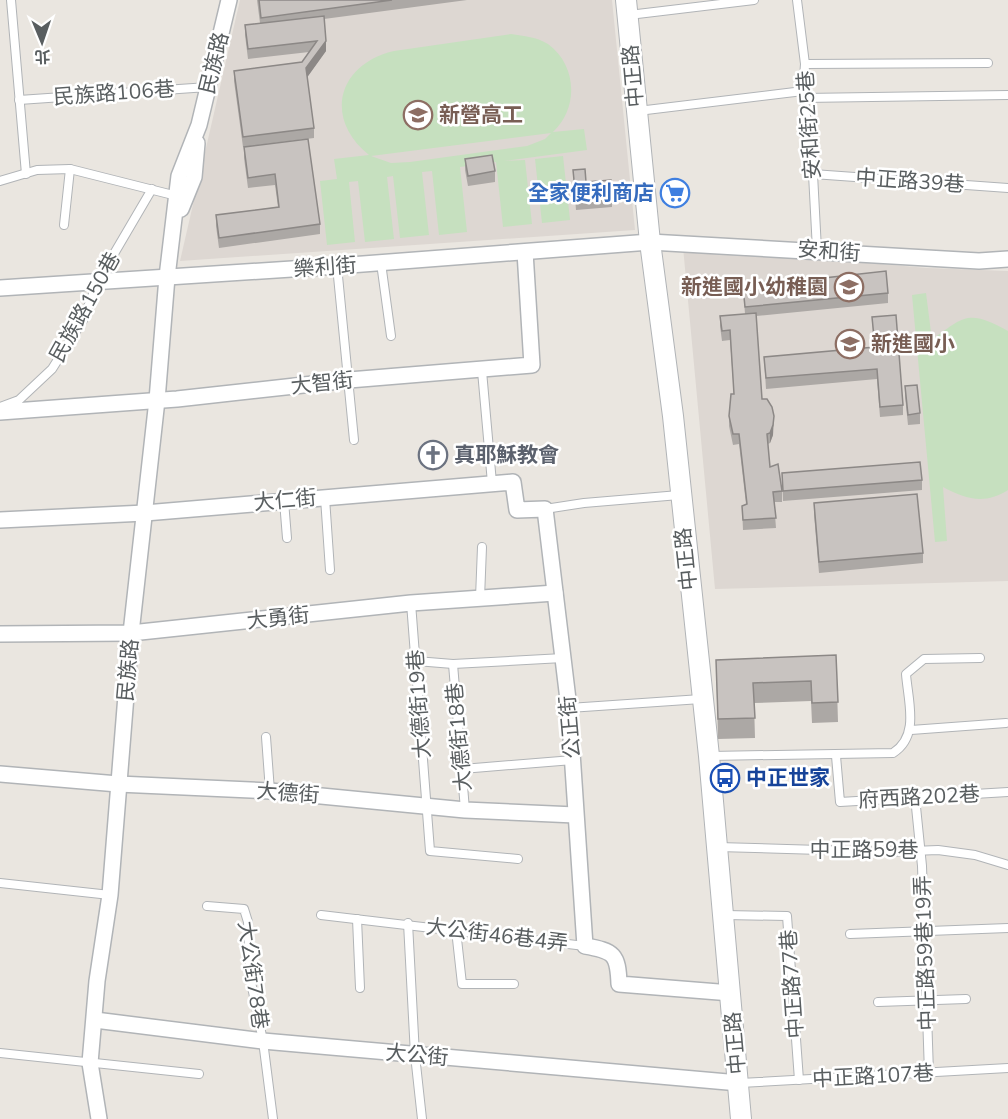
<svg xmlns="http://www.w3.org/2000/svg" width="1008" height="1119" font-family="'Nunito Sans','Noto Sans TC',sans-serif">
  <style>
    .education { fill: #ddd7d2 }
    .green { fill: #c6e0bf; fill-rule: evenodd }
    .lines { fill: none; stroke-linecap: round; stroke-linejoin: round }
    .service-casing { stroke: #b1b4b7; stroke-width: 10 }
    .minor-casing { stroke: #b1b4b7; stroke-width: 18 }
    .tertiary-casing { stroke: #b1b4b7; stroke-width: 22 }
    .service { stroke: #fff; stroke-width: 8 }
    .minor { stroke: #fff; stroke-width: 15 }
    .tertiary { stroke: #fff; stroke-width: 20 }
    .wall { fill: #aca8a5 }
    .shaded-wall { fill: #8c8886 }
    .building { fill: #c8c3c0; stroke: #8c8886; stroke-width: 1.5 }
    .labels { text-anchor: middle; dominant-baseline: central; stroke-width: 5; stroke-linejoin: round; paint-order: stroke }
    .street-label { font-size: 21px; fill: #595e60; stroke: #fff }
    .education-label { font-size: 21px; font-weight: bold; fill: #785e54; stroke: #fff; text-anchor: start }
    .shop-label { font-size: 21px; font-weight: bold; fill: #366cbe; stroke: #fff; text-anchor: end }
    .worship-label { font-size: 21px; font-weight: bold; fill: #5b616d; stroke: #fff; text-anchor: start }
    .transit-label { font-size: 21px; font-weight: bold; fill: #164399; stroke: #fff; text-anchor: start }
  </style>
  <rect width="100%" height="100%" fill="#eae6e0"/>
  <g class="education">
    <polygon points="240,0 612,0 635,230 180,261"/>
    <polygon points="683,247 927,268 1008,271 1008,581 715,589"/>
  </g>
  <g class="green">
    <path d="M511,34C524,36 537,37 548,44C577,65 579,108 553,132L584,129L587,150L504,161L525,160L532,224L503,227L496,162L460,167L467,232L439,235L432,171L422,172L429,235L400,238L393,176L387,177L394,239L365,242L358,181L349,182L355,242L327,245L320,181L337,179L334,159L369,155C323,118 338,64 394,51ZM551,133L545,139L527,146L410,162L391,163L371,156Z"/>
    <polygon points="563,156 570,220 542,223 535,159"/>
    <path d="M926,293L932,340C965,315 969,310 1008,331V490C985,505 965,499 943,487L947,541L935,542L912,295Z"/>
  </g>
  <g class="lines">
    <g class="service-casing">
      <g id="service">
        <polyline points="11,0 26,174"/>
        <polyline points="797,0 805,64 803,91 813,174 817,250"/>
        <polyline points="629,15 754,0"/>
        <polyline points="805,64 988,63"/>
        <polyline points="804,98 1008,95"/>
        <polyline points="19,100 208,87"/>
        <polyline points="638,111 803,91"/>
        <polyline points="813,174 1008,188"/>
        <polyline points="0,181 37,170 70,169 177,196"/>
        <polyline points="64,225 70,169"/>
        <polyline points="381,263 391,336"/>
        <polyline points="337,266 354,440"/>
        <polyline points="482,371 492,483"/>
        <polyline points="0,407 19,400 52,369 83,320 98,281 152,189"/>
        <polyline points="325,498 330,570"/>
        <polyline points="284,501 287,538"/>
        <polyline points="545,509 584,503 679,495"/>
        <polyline points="480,598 482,547"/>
        <polyline points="411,603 430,851 518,859"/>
        <polyline points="416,661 453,664 563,658"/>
        <polyline points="453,664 465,810"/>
        <polyline points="569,708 701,699"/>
        <polyline points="911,730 1006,723"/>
        <polyline points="266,737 270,791"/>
        <path d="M710,756L893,753C920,736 908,701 906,674L924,659L980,658"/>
        <polyline points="836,756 840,802 1008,792"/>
        <polyline points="462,769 573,760"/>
        <polyline points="915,797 922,866 929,1073"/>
        <polyline points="718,847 887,852 938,850 975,855 1008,865"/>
        <polyline points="0,883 110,895"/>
        <polyline points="207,906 244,909 248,922 250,977 263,1041 273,1119"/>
        <polyline points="321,915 585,946"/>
        <polyline points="725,915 787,916 799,1080"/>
        <polyline points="357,919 360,988"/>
        <polyline points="408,923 415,1055 422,1119"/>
        <polyline points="456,930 462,984 514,984"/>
        <polyline points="850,934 1008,928"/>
        <polyline points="878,1002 966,999"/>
        <polyline points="0,1053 199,1074"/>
        <polyline points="740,1083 1008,1068"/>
      </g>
    </g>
    <g class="minor-casing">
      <g id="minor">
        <polyline points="181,209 194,177 197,143"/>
        <polyline points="0,288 337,266 650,242 979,261 1008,259"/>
        <polyline points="0,412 177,399 349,380 532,365 525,252"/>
        <path d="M0,520L145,513L513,482L517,510L545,509L569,708L585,946C614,951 618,954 619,984L731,993"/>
        <polyline points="0,634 131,633 411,603 555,593"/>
        <polyline points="0,774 118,784 270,791 465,810 575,815"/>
        <polyline points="95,1020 263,1041 739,1083"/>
        <polyline points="99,1119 90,1063 97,981 110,895 131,633 157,400 167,277 179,176 199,125 229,0"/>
      </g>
    </g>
    <g class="tertiary-casing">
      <polyline id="tertiary" points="626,0 650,242 673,416 709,756 741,1119"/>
    </g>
    <use href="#service" class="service"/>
    <use href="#minor" class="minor"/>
    <use href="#tertiary" class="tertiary"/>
  </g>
  <g class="wall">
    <polygon points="257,0 467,0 324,19 326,51 307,77 314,128 314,138 243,147 234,81 234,71 302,62 309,52 248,59 245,35 245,25 260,23"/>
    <polygon points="308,139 320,224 320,234 219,248 216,226 216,215 278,207 275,185 248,188 244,158 244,147"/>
    <polygon points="465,159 495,171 495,182 468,186 465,170"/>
    <polygon points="573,170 586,182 612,196 612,207 576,210"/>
    <polygon points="743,287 888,293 888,303 756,316 762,399 773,435 770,443 768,444 770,467 782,491 782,502 774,502 776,528 743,530 742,506 746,504 739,444 733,445 729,426 729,416 734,394 730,340 722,341 720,326 720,316 745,314"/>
    <polygon points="872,317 903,405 903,415 880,417 877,379 766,389 764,357 874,348"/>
    <polygon points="905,386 920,413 920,424 908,425 905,396"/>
    <polygon points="782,473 922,480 922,490 783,501"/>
    <polygon points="814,503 923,553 923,563 819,573 814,514"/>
    <polygon points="836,655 838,722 812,723 811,701 754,703 755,738 718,739 716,660"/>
  </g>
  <g class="shaded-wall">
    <polygon points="326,41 326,51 306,79 306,68"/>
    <polygon points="774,416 773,435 770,443 770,433"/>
  </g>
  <g class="building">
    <polygon points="259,0 392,0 261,18"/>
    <polygon points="324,16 326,41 306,68 314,128 243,137 234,71 302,62 317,41 248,49 245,25"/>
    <polygon points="308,139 320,224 219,238 216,215 279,207 275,174 248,178 244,147"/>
    <polygon points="492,155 495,171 468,176 465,159"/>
    <polygon points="585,169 586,182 611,180 612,196 576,200 573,170"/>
    <polygon points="886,271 888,293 745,307 743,287"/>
    <polygon points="756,313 762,399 767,399 772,407 774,416 773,425 770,433 767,434 770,467 778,464 782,491 773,492 776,518 743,520 742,506 747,504 739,434 733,434 729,416 731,394 734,394 730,330 722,331 720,316"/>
    <polygon points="896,315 903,405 880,407 877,369 766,378 764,357 875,347 872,317"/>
    <polygon points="917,385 920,413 908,415 905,386"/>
    <polygon points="920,462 922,480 783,491 782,473"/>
    <polygon points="917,494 923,553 819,562 814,503"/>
    <polygon points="836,655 838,702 812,703 811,681 753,683 755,718 718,719 716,660"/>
  </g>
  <defs>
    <g id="school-ring" transform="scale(1.5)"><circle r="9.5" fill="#fff" stroke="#8d6e63" stroke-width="1.5"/><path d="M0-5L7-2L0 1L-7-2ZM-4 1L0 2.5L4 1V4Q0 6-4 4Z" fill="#8d6e63"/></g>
    <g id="supermarket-ring" transform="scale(1.5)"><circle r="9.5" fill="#fff" stroke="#3f7fe0" stroke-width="1.5"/><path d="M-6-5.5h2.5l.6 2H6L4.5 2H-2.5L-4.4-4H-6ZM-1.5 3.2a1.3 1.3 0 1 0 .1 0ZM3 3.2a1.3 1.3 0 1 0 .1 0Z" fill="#3f7fe0"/></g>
    <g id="church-ring" transform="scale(1.5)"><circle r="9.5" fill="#fff" stroke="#6b7280" stroke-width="1.5"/><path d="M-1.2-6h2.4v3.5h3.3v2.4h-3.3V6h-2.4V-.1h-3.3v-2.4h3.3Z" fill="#6b7280"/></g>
    <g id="bus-ring" transform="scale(1.5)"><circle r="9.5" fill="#fff" stroke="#1a4fb4" stroke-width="1.5"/><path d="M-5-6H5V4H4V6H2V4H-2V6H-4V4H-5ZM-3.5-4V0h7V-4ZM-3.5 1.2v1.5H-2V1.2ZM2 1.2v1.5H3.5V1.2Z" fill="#1a4fb4"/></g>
  </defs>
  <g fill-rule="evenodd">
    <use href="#school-ring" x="418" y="115"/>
    <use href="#supermarket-ring" x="675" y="193"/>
    <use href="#school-ring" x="849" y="287"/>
    <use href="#school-ring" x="850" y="344"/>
    <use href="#church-ring" x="433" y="455"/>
    <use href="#bus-ring" x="725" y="778"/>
  </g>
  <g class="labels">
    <g class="street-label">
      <text transform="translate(214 63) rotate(-76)">民族路</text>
      <text transform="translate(633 76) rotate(-95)">中正路</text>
      <text transform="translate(114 93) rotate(-4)">民族路106巷</text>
      <text transform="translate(809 125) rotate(-94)">安和街25巷</text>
      <text transform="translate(910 181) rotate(4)">中正路39巷</text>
      <text transform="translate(829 251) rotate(4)">安和街</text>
      <text transform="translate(325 267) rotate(-4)">樂利街</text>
      <text transform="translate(85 307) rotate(-61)">民族路150巷</text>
      <text transform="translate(322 383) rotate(-6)">大智街</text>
      <text transform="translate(285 500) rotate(-5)">大仁街</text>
      <text transform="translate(686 559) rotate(-96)">中正路</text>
      <text transform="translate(278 618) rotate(-6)">大勇街</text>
      <text transform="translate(128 670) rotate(-85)">民族路</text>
      <text transform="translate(419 704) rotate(-94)">大德街19巷</text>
      <text transform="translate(570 727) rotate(-95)">公正街</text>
      <text transform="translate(459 737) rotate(-95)">大德街18巷</text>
      <text transform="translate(288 793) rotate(4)">大德街</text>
      <text transform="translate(919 797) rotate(-3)">府西路202巷</text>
      <text x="864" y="850">中正路59巷</text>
      <text transform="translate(497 935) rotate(7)">大公街46巷4弄</text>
      <text transform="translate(925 953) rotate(-92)">中正路59巷19弄</text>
      <text transform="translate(253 975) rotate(82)">大公街78巷</text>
      <text transform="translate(792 984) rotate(-94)">中正路77巷</text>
      <text transform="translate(735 1043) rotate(-95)">中正路</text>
      <text transform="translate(417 1055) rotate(5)">大公街</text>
      <text transform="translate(873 1076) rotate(-3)">中正路107巷</text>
    </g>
    <g class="education-label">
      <text x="439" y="115">新營高工</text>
      <text x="828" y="287" text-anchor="end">新進國小幼稚園</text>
      <text x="871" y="344">新進國小</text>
    </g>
    <g class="shop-label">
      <text x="654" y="193">全家便利商店</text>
    </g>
    <g class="worship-label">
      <text x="454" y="455">真耶穌教會</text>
    </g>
    <g class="transit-label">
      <text x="746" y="778">中正世家</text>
    </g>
  </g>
  <g transform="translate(42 42) rotate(178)" stroke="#ffffff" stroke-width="4.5" paint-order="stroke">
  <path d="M0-4.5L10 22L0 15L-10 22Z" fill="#595e60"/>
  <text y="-9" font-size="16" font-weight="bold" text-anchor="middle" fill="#595e60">北</text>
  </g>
</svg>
